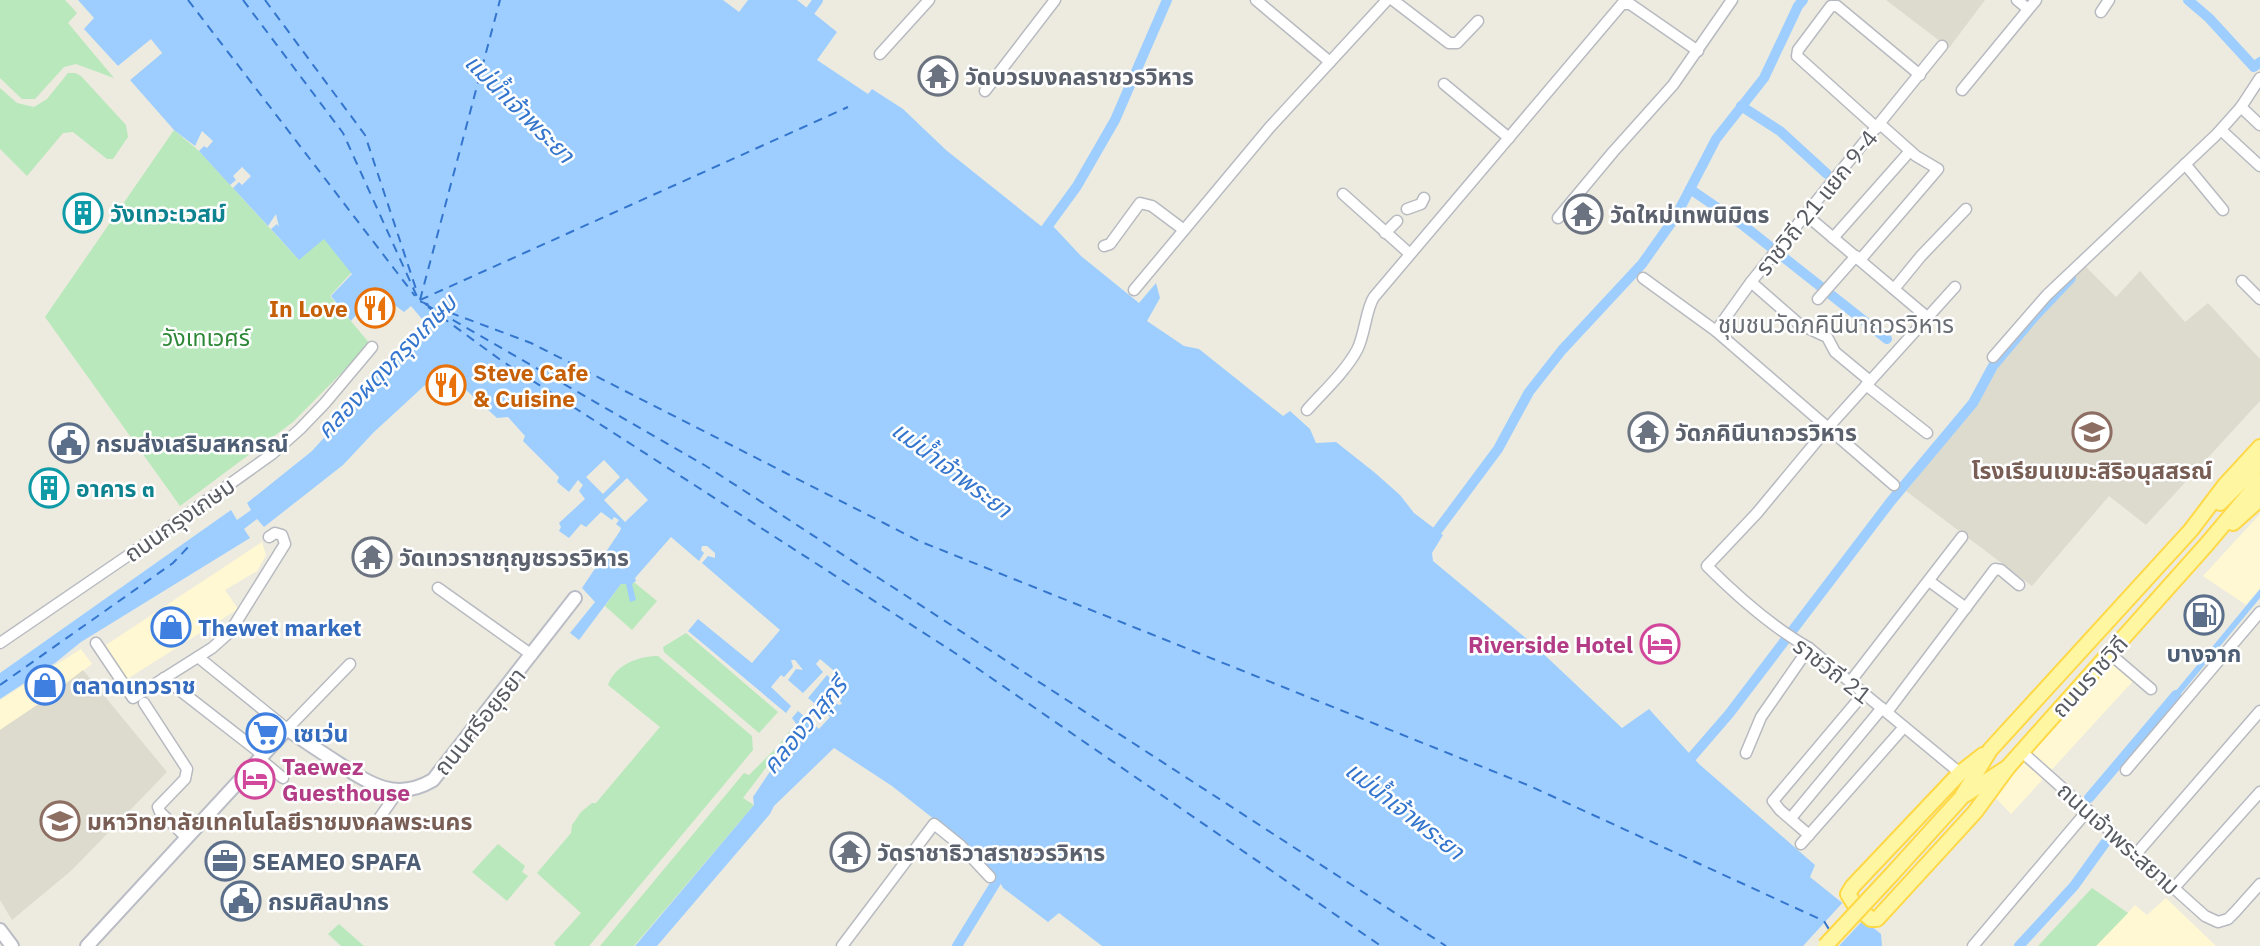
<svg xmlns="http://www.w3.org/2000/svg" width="2260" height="946" font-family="'IBM Plex Sans','Noto Sans Thai',sans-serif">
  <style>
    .commercial { fill: #fff8d2 }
    .education { fill: #dddace }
    .green { fill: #b8e8bb }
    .water { fill: #9dceff; fill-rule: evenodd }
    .pier { fill: #edebdf }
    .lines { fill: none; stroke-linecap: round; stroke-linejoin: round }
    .canal { stroke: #9dceff; stroke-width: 10 }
    .ferry { stroke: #3475ce; stroke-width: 2; stroke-dasharray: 9 7; stroke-linecap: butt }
    .street-casing { stroke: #b7bac0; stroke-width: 13 }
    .secondary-casing { stroke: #babdc5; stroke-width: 16 }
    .primary-casing { stroke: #ffd846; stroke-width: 18 }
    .street { stroke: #fff; stroke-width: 10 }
    .secondary { stroke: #fff; stroke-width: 12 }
    .primary { stroke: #fff6a2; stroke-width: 14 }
    .primary-bridge-casing { stroke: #ffd846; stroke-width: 18; stroke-linecap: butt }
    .primary-bridge { stroke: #fff6a2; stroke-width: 14 }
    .labels { text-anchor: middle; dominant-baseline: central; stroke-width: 5; stroke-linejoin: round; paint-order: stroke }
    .worship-label { font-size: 23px; font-weight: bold; fill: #5b616d; stroke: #fff; text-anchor: start }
    .street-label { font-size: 23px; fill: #585c62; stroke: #fff }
    .culture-label { font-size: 23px; font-weight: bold; fill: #0d838f; stroke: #fff; text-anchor: start }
    .food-label { font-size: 23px; font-weight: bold; fill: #c56008; stroke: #fff; text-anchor: end }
    .park-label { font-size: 23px; fill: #2c8736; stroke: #fff }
    .service-label { font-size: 23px; font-weight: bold; fill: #4e5e75; stroke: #fff; text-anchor: start }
    .education-label { font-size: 23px; font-weight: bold; fill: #785e54; stroke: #fff }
    .shop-label { font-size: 23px; font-weight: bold; fill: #366cbe; stroke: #fff; text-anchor: start }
    .hotel-label { font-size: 23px; font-weight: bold; fill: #b23c85; stroke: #fff; text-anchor: end }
    .water-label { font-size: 24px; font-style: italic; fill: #3475ce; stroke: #fff }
    .neighbourhood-label { font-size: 24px; fill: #696e74; stroke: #fff }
  </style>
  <rect width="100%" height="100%" fill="#edebdf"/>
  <g class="commercial">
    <polygon points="2260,514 2260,589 2246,605 2203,576"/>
    <polygon points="262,542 266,555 257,571 225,590 238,609 127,679 106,645"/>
    <polygon points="81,649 92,664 46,699 0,730 0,700"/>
    <polygon points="2113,664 2133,681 2011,814 1992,794"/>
    <polygon points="2166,898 2216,946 2096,946 2135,905 2147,915"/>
  </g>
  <g class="education">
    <polygon points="1886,0 1985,0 1949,48"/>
    <polygon points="2085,266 2116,297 2140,271 2185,322 2208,303 2260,359 2260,401 2146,525 2109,496 2032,586 1906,491 1974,406 1994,368 2009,348"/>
    <polygon points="83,670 167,772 72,870 12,920 0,900 0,730 46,699"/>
  </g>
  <g class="green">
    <polygon points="0,0 65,0 77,13 68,23 114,78 76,64 64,67 35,99 22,99 0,78"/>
    <polygon points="68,73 75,73 81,76 126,125 128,137 113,159 107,159 73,132 63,133 27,176 0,149 0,88 17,103 34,107 47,99"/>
    <polygon points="174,130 199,151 299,260 324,238 352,272 330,296 370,344 293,422 180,506 45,317"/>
    <polygon points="635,583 657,601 632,630 605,606 621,584"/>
    <polygon points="686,633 778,712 759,733 664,652 663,647"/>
    <path d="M658,656L752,736L753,750L589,946H556L554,943L581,913L537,873L571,833L572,825L581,812L592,803H596L660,727L608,685C615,665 638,656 658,656Z"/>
    <polygon points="794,726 795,729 743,798 754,805 634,946 600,946 744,773 749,775 777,747"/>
    <polygon points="498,844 525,866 522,872 528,876 507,901 472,872"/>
    <polygon points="2092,888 2128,913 2096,946 2038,946"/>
    <polygon points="339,924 364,946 341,946 328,934"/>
  </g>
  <g class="water">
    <path d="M78,0H723L739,12L748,0H797L837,32L817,60L868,94L872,89L903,109L946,150L1041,226L1052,225L1081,256L1139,303L1156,283L1160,298L1147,321L1184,346L1199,349L1283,416L1290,411L1310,429L1316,443L1336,442L1374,472L1400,495L1414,513L1443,535L1432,553L1433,561L1534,645L1622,728L1649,709L1699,764L1815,865L1810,877L1881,934L1882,946H1102L1059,913L1048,922L1003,888L997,876L958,838L892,786L834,748L774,806L770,814L657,946H635L754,805L753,797L799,728L792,718L798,711L819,729L830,717L827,714L836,703L839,705L842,704L836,694L832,695L833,701L824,711L808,698L827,675L833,681L839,675L820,659L816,664L823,672L803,693L788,680L796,669L803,670L795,660H791L793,667L784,677L781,675L771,687L791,706L786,713L688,631L698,619L752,663L780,630L702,563L708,556L715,558V553L707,546H702L701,550L704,553L699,561L671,537L635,578L636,581L632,584L636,600L630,602L626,584H621L579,640L570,633L595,602L582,588L620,531L621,528L616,524L619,520L614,517L612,520L601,512L586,527L581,524L569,538L559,531L561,527L559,523L585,499L579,491L583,485L578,480L569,492L557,482L559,477L523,441L525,436L508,417L497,418L456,381L437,374L374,432L343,465L264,527L257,519L244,529L250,538L81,642L55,663L0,699V673L231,510L237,520L251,510L247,503L312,451L348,411L388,359L395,355L398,359H403V349H399L412,333L419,342L426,336L423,330L427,325L411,306L404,312L376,291L351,321L331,296L352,274L324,239L299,260L271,229L277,224L279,227L276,214L268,226L233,188L239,182L242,185L251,176L242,167L233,176L236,180L230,185L199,151L204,146L207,148L213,141L202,131L195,146L174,130L130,80L162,53L151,40L118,66L84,29L94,18ZM604,460L620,477L603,494L586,477ZM627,478L648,500L625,522L604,500Z"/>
    <polygon points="2260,589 2260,598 2170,707 2165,704"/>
  </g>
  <g class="pier">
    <polygon points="151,39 162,53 130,80 128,77 157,53 151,44 120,69 118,66"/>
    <polygon points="1845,900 1866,917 1839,946 1803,946"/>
  </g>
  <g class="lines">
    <g class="canal">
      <polyline points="2188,0 2209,18 2254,67 2260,62"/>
      <polyline points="803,21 818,0"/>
      <polyline points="1741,106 1780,131 1827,174"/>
      <polyline points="1690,189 1744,226 1887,339"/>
      <polyline points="1042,234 1077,186 1115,120 1167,0"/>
      <polyline points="1431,539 1498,449 1529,392 1562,350 1642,264 1676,216 1716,139 1764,78 1798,6 1803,0"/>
      <polyline points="1684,766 1729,714 1891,501 1973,403 1993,366 2035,316 2071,278"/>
      <polyline points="2089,798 2176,695"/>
      <polyline points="957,946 1006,866"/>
      <polyline points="2019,946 2074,886 2105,843"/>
    </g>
    <g class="ferry">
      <polyline points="188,0 415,296"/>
      <polyline points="243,0 343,133 419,301 531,343 919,541 1530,786 1824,921 1830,931"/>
      <polyline points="265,0 365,135 416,289"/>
      <polyline points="420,300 848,107"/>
      <polyline points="420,300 500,0"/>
      <polyline points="425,304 706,466 1446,946"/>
      <polyline points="428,307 502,361 955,653 1381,946"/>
      <polyline points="0,685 173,563 192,543"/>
    </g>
    <g class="street-casing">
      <g id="street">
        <polyline points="1256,0 1330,62"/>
        <polyline points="1393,0 1449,43 1457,43 1478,21"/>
        <polyline points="2017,0 2028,9"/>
        <polyline points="2101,12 2109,0"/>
        <polyline points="880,54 929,0"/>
        <polyline points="1444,84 1509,138"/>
        <polyline points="1962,90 2036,0"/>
        <polyline points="985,91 1055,0"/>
        <polyline points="2241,107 2260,125"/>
        <polyline points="1877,128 1797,56 1798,50 1831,6 1837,6 1920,75"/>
        <polyline points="2221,130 2260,166"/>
        <polyline points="2185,164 2223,210"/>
        <polyline points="1343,194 1410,254"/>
        <polyline points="1407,209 1421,204 1424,198"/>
        <polyline points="1805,214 1927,317"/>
        <polyline points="1558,218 1613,152 1673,85 1732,0"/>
        <polyline points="1385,233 1397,221"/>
        <polyline points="1833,238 1910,151"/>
        <polyline points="1104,246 1110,244 1140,203 1152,206 1184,230"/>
        <polyline points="1860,260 1938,169 1916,156 1880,124"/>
        <polyline points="1643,278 1716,331 1894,485"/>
        <polyline points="2242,281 2260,299"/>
        <polyline points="1751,282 1799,324 1827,337 1835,352 1870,381"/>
        <path d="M1955,287L1825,431L1757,513L1707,566C1737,596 1772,627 1809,648L1960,773"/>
        <polyline points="1894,289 1921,256 1966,209"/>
        <polyline points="1134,290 1270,127 1387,0"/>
        <polyline points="1818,299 1856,256"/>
        <polyline points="1716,331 1751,282 1942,46"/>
        <polyline points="1993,357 2047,295 2216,135 2241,107 2260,78"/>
        <polyline points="1866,385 1927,433"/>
        <path d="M1307,410C1324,391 1345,372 1357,350C1365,335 1366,308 1374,297L1622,4H1630L1698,51"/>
        <polyline points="1929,581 1966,608"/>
        <polyline points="438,588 532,655"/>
        <polyline points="0,643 164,531 272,454 300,429 325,403 372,347"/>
        <polyline points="96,643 133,698 212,648 230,632 285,544 282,535 275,533 269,537"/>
        <polyline points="2109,653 2151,689"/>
        <polyline points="198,657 287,729 350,664"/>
        <polyline points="164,678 263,755"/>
        <polyline points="1850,682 1962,537"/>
        <polyline points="144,703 187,769 185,779 158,807 160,812 187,838"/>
        <polyline points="1887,712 1995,569 2001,570 2019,585"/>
        <polyline points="2021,751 2205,916 2218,922 2228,919 2235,912 2260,884"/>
        <polyline points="1746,753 1761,717 1809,648"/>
        <polyline points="260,759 283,778"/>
        <polyline points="2126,770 2260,612"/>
        <polyline points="1791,818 1882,708"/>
        <polyline points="378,820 399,790"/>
        <polyline points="1809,835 1780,810 1773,801 1864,693"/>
        <polyline points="1801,844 1904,727"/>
        <polyline points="2136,854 2260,711"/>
        <polyline points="2174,888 2260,792"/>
        <polyline points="842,946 934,824 960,845 990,877"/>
        <polyline points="1973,946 2088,810"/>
      </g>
    </g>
    <g class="secondary-casing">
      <g id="secondary">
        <polyline points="0,930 12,946"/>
        <path d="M87,946L287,729C304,741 321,752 338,763C370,784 396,802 433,780L575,598"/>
      </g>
    </g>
    <g class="primary-casing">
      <g id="primary">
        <polyline points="2220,503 2260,463"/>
        <polyline points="2233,523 2260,499"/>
        <polyline points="1983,755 1960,773 1853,886 1848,894 1856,907 1871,919 1877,919 1975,812 2008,767"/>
        <polyline points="1965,795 2008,767 2207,544 2260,481"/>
        <polyline points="1893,873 1961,798 1990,750 2191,530 2225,485 2260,447"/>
      </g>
    </g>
    <use href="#street" class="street"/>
    <use href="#secondary" class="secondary"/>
    <use href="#primary" class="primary"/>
    <g class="primary-bridge-casing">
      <polyline id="primary-bridge" points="1825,946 1893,873"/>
    </g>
    <use href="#primary-bridge" class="primary-bridge"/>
  </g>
  <defs>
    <g id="temple-ring" transform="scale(2.0125)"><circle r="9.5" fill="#fff" stroke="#6b7280" stroke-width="1.5"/><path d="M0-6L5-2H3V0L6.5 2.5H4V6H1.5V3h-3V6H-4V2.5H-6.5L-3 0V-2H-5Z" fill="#6b7280"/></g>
    <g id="building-ring" transform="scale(2.0125)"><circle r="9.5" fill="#fff" stroke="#0f9aa8" stroke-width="1.5"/><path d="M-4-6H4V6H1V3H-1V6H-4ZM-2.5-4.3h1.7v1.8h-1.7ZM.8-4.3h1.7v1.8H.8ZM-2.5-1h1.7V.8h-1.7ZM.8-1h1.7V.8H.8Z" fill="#0f9aa8"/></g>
    <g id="restaurant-ring" transform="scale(2.0125)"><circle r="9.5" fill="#fff" stroke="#e8710a" stroke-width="1.5"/><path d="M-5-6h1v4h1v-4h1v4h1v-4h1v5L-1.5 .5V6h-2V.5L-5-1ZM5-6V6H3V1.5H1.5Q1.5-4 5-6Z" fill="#e8710a"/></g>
    <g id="school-ring" transform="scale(2.0125)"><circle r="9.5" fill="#fff" stroke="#8d6e63" stroke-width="1.5"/><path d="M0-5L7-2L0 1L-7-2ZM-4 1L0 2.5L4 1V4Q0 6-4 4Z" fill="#8d6e63"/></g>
    <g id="civic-ring" transform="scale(2.0125)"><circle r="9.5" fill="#fff" stroke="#5c6f8a" stroke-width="1.5"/><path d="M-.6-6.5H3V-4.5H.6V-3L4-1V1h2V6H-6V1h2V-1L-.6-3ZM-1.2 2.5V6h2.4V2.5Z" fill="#5c6f8a"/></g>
    <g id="fuel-ring" transform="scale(2.0125)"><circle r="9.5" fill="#fff" stroke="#5c6f8a" stroke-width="1.5"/><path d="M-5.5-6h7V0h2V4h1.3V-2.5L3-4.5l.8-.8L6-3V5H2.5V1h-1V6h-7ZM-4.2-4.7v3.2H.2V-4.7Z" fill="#5c6f8a"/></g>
    <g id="shop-ring" transform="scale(2.0125)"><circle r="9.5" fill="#fff" stroke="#3f7fe0" stroke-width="1.5"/><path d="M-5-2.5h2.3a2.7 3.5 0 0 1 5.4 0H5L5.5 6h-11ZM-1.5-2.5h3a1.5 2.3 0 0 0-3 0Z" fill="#3f7fe0"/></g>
    <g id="hotel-ring" transform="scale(2.0125)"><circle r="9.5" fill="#fff" stroke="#d1479c" stroke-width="1.5"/><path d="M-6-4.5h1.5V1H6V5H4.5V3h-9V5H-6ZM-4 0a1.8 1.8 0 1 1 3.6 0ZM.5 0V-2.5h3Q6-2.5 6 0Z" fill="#d1479c"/></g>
    <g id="supermarket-ring" transform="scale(2.0125)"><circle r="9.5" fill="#fff" stroke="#3f7fe0" stroke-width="1.5"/><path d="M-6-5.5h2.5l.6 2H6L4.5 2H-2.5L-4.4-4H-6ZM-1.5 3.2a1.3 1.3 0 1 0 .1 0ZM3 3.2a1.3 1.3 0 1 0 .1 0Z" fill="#3f7fe0"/></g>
    <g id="university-ring" transform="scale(2.0125)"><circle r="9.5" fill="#fff" stroke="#8d6e63" stroke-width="1.5"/><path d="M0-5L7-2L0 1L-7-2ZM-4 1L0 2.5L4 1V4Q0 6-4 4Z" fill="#8d6e63"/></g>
    <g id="office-ring" transform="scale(2.0125)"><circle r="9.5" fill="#fff" stroke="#5c6f8a" stroke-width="1.5"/><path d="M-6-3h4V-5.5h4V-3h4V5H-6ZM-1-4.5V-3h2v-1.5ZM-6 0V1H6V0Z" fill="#5c6f8a"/></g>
  </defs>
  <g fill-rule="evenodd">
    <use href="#temple-ring" x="938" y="76"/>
    <use href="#building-ring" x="83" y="213"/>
    <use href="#temple-ring" x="1583" y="214"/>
    <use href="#restaurant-ring" x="375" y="308"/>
    <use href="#restaurant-ring" x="446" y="385"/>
    <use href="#temple-ring" x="1648" y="432"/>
    <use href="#school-ring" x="2092" y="432"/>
    <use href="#civic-ring" x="69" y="443"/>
    <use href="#building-ring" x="49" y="488"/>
    <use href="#temple-ring" x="372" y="557"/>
    <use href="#fuel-ring" x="2204" y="615"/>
    <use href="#shop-ring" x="171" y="627"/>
    <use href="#hotel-ring" x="1660" y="644"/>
    <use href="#shop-ring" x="45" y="685"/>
    <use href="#supermarket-ring" x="266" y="733"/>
    <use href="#hotel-ring" x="255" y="779"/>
    <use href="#university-ring" x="60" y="821"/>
    <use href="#temple-ring" x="850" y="852"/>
    <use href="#office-ring" x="225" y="861"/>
    <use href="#civic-ring" x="241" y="901"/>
  </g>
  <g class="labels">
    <g class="worship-label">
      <text x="965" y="76">วัดบวรมงคลราชวรวิหาร</text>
      <text x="1610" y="214">วัดใหม่เทพนิมิตร</text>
      <text x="1675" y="432">วัดภคินีนาถวรวิหาร</text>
      <text x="399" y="557">วัดเทวราชกุญชรวรวิหาร</text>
      <text x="877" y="852">วัดราชาธิวาสราชวรวิหาร</text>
    </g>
    <g class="street-label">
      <text transform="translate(1816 202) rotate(-51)">ราชวิถี 21 แยก 9-4</text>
      <text transform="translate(179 519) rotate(-35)">ถนนกรุงเกษม</text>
      <text transform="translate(1833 670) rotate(38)">ราชวิถี 21</text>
      <text transform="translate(2089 676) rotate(-48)">ถนนราชวิถี</text>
      <text transform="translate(479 721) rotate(-51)">ถนนศรีอยุธยา</text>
      <text transform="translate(2119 838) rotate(42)">ถนนเจ้าพระสยาม</text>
    </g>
    <g class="culture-label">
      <text x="110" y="213">วังเทวะเวสม์</text>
      <text x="76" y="488">อาคาร ๓</text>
    </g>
    <g class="food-label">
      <text x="348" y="308">In Love</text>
      <text x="473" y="372" text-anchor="start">Steve Cafe<tspan x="473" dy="26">&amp; Cuisine</tspan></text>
    </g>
    <g class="park-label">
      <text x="206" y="337">วังเทเวศร์</text>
    </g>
    <g class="service-label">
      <text x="96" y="443">กรมส่งเสริมสหกรณ์</text>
      <text x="2204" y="653" text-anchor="middle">บางจาก</text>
      <text x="252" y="861">SEAMEO SPAFA</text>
      <text x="268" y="901">กรมศิลปากร</text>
    </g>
    <g class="education-label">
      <text x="2092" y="470">โรงเรียนเขมะสิริอนุสสรณ์</text>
      <text x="87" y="821" text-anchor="start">มหาวิทยาลัยเทคโนโลยีราชมงคลพระนคร</text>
    </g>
    <g class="shop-label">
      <text x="198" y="627">Thewet market</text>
      <text x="72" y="685">ตลาดเทวราช</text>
      <text x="293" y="733">เซเว่น</text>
    </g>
    <g class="hotel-label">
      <text x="1633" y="644">Riverside Hotel</text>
      <text x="282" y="766" text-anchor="start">Taewez<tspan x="282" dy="26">Guesthouse</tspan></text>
    </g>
    <g class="water-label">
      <text transform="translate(520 108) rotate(45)">แม่น้ำเจ้าพระยา</text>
      <text transform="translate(386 366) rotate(-46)">คลองผดุงกรุงเกษม</text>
      <text transform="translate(952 469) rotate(37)">แม่น้ำเจ้าพระยา</text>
      <text transform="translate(804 725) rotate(-50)">คลองวาสุกรี</text>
      <text transform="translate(1405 810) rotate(38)">แม่น้ำเจ้าพระยา</text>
    </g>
    <g class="neighbourhood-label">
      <text x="1836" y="324">ชุมชนวัดภคินีนาถวรวิหาร</text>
    </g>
  </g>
</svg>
